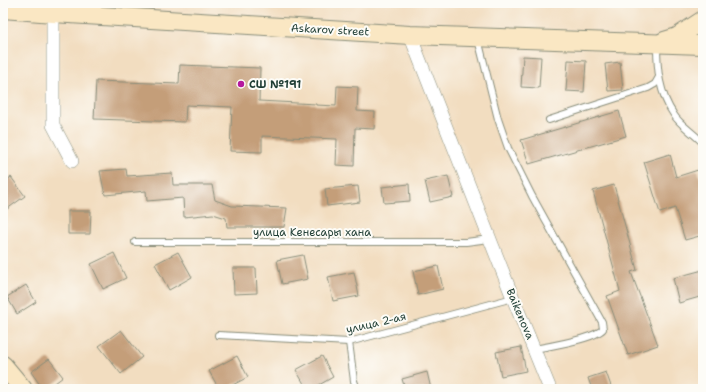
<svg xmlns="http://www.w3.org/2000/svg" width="706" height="392" font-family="'Shantell Sans',sans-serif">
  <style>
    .building { fill: #c49e79 }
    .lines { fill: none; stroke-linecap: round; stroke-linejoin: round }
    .lane-casing { stroke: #888d7a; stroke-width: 8 }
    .street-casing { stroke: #888d7a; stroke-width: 14 }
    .secondary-casing { stroke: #888d7a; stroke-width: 20 }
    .lane { stroke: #fff; stroke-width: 6 }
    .street { stroke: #fff; stroke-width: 13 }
    .secondary { stroke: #fae7c3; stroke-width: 18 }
    .poi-dot { fill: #b5179e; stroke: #fdfcf7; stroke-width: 1.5 }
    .labels { text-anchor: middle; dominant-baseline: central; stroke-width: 4; stroke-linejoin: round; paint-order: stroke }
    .street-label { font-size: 11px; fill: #1f3d34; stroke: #fdfcf7 }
    .poi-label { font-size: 11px; font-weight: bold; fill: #1f3d34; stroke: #fdfcf7; text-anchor: start }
  </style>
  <rect width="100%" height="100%" fill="#fdfcf7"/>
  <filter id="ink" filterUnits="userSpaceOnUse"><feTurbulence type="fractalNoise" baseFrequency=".025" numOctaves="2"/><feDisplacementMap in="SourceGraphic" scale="8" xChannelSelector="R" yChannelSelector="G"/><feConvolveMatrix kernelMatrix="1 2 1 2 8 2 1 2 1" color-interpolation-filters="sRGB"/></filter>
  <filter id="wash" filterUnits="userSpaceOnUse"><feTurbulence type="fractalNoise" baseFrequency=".012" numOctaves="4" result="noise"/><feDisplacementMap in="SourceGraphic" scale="16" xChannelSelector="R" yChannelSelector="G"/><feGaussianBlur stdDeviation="0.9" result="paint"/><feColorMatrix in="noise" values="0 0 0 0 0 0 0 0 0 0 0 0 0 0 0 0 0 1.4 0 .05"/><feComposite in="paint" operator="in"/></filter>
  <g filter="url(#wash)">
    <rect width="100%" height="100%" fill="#f2ddc0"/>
    <g id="blocks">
      <g class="building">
        <polygon points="523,56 541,57 539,88 521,87"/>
        <polygon points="568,60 586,61 584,92 566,91"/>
        <polygon points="620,62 623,90 608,91 605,64"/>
        <polygon points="180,65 260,68 259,101 316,104 316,105 336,106 337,86 358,87 357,111 375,112 374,129 355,128 354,166 336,165 337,139 262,136 262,152 230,151 232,107 186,105 185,122 94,119 96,81 179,84"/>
        <polygon points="619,111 626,136 529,164 521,140"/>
        <polygon points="670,154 676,177 698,170 703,185 703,235 685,240 675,208 660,213 644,162"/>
        <polygon points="126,169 127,176 172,173 173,185 212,185 215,200 232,206 287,208 284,227 227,227 226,218 213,214 184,217 183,198 147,201 146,191 105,195 100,171"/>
        <polygon points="448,176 453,197 430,202 425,181"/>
        <polygon points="11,177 25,196 3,212 3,183"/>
        <polygon points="409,184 410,201 384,203 382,187"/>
        <polygon points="614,185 637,270 631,272 658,345 628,355 607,296 620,291 593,191"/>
        <polygon points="358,186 360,202 327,206 325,189"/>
        <polygon points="68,211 91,211 90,234 68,234"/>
        <polygon points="178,252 192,277 169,290 155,264"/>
        <polygon points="114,253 126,278 103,289 91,264"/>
        <polygon points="303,255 308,279 282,284 277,260"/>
        <polygon points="438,266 443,289 418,295 413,271"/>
        <polygon points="233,268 256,268 257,293 234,294"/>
        <polygon points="703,270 703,296 679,303 673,278"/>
        <polygon points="354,272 359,296 333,301 328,277"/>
        <polygon points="26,285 36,302 17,314 7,297"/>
        <polygon points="121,330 142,357 121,374 99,346"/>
        <polygon points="521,347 526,371 501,376 496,352"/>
        <polygon points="237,356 248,377 225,389 219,389 209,371"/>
        <polygon points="322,356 333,377 312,389 307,389 296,370"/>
        <polygon points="49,359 63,377 47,389 43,389 31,372"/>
        <polygon points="427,372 431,389 405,389 402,379"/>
        <polygon points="606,372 612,389 592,389 588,378"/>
      </g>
    </g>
  </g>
  <g filter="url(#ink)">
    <use href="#blocks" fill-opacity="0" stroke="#888d7a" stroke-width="1"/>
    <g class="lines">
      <g class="lane-casing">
        <g id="lane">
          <path d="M478,39L498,119L508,148L532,196L602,322L603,329C594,339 550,346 534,349"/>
          <path d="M657,44C657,69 659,93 674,115C679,124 695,134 703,143"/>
          <polyline points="549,120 648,88 655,84 659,77"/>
          <polyline points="135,242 466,242 489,239"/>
          <polyline points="218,335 349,342 513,298"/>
          <polyline points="349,342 354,381 357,389"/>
        </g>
      </g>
      <g class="street-casing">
        <g id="street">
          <polyline points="53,13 53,125 72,161"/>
          <polyline points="410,35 513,298 550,389"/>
        </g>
      </g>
      <g class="secondary-casing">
        <g id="secondary">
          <polyline points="3,9 53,13 410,35 703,45"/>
          <polyline points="664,41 677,37 703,20"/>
          <polyline points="3,365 23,389"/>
        </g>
      </g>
      <use href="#lane" class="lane"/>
      <use href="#street" class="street"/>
      <use href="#secondary" class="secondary"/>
    </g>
  </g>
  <circle class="poi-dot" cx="241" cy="84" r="4"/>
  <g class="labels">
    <g class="street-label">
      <text transform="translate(330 30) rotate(3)">Askarov street</text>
      <text x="312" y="232">улица Кенесары хана</text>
      <text transform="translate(520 314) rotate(67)">Baikenova</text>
      <text transform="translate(376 323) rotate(-13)">улица 2-ая</text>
    </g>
    <g class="poi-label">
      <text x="249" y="84">СШ №191</text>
    </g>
  </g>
  <rect width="706" height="392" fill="none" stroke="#fdfcf7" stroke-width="16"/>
</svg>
